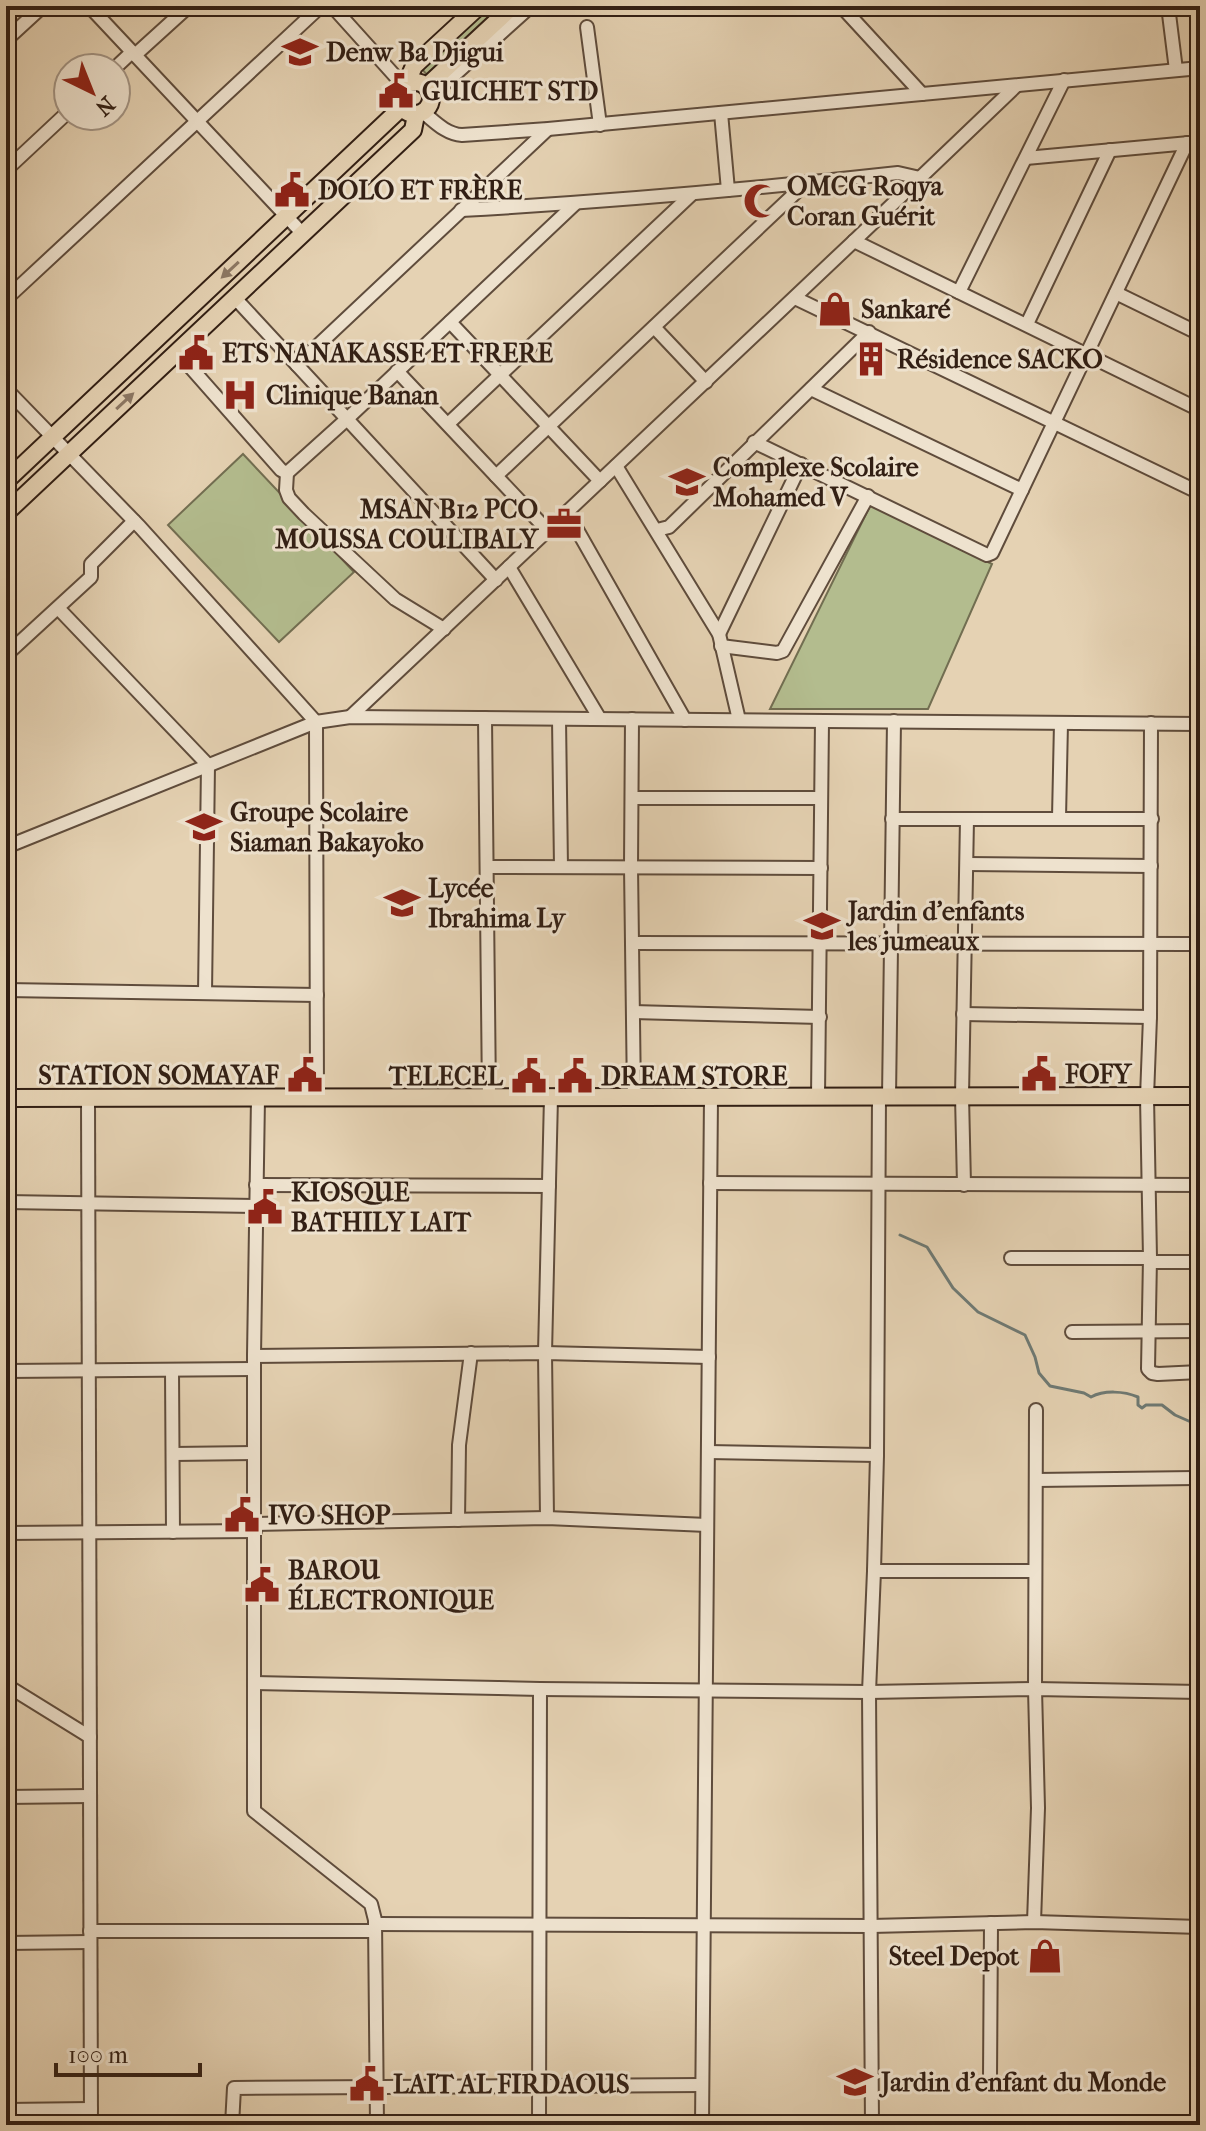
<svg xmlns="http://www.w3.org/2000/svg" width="1206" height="2131" font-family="'IM FELL French Canon',serif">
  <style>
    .green { fill: #b3bc8e; stroke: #726e51; stroke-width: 2 }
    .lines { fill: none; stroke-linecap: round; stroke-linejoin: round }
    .stream { stroke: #6f7a74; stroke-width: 3 }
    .minor-casing { stroke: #5f4c3c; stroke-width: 16 }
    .major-casing { stroke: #321f14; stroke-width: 20 }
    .minor { stroke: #eee2ce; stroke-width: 12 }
    .major { stroke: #e5d2b3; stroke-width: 16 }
    .oneway { fill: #8c7864 }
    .labels { text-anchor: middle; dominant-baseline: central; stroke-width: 6; stroke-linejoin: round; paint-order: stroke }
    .poi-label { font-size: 26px; font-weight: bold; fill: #321f14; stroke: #eee2ce; text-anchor: start }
  </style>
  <rect width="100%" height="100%" fill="#e5d2b3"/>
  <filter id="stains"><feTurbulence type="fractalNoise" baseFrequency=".0025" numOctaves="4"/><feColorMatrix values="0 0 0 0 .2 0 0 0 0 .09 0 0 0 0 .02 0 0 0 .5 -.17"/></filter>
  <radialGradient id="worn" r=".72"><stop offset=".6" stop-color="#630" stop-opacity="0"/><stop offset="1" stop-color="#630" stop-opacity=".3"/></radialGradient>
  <g class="green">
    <polygon points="483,6 507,6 430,78 419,66"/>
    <polygon points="243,454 354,572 279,642 168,525"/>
    <polygon points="871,504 992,564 928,709 770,709"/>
  </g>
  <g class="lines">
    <path class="stream" d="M900,1235L927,1247L953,1288L978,1312L1025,1335L1035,1357L1039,1373L1050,1386L1084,1393L1091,1397C1104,1390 1124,1391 1138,1397V1405L1142,1408L1146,1405H1162L1175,1415L1200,1426"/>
    <g class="minor-casing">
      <g id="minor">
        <polyline points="89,6 303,234"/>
        <polyline points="332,6 404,86"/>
        <polyline points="841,6 922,94"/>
        <polyline points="1168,6 1176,70"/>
        <polyline points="587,27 600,125"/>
        <polyline points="6,40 43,6"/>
        <polyline points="135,55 189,6"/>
        <polyline points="115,68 132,52"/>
        <polyline points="432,95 531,6"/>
        <path d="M424,113C435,122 446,134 462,135L548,129L1200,68"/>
        <polyline points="721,113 728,190"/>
        <polyline points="1026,158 1200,142"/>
        <polyline points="6,170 68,112"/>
        <path d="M461,210C607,202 753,189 898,173L920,178"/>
        <polyline points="854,241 1200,410"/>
        <polyline points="959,292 1064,80"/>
        <polyline points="1116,293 1200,334"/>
        <polyline points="235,298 496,580"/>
        <polyline points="795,298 1200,493"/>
        <polyline points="6,299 321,6"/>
        <polyline points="450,322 600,481"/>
        <polyline points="1027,324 1110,150"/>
        <polyline points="654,327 706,382"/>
        <polyline points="177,352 281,470 287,473 347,419 575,204"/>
        <polyline points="297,365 548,129"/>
        <polyline points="397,371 548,531"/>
        <polyline points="6,389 140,527 316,722 317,1098"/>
        <polyline points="811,389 1022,490"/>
        <polyline points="448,424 692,194"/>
        <polyline points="754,442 987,555 992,553 1187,143"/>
        <polyline points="616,466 719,634 739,720"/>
        <polyline points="287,473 286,490 289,498 304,514 395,599 444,629"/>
        <polyline points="496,476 806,183"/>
        <polyline points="567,512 685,720"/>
        <polyline points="657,530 669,527 869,332"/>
        <polyline points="509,567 600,719"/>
        <polyline points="58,608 208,765 205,993"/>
        <polyline points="719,634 801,464"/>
        <polyline points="721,646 777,653 783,651 868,496"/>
        <polyline points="6,655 91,577 91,564 134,521"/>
        <polyline points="350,717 854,241 1016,86"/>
        <polyline points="485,718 489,1097"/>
        <polyline points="559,719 561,867"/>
        <polyline points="632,719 631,867 634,1097"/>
        <polyline points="1151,723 1150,1017 1147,1097 1150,1258 1148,1369 1152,1373 1158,1374 1200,1372"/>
        <polyline points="633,798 821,798"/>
        <polyline points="1059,818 1061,723"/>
        <polyline points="892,819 1152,819"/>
        <polyline points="6,847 316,722 350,717 1200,724"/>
        <polyline points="967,864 1151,866"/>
        <polyline points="487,867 821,868"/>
        <polyline points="632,943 1200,944"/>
        <polyline points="6,990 317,995"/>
        <polyline points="633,1012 820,1017"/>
        <polyline points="963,1014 1150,1017"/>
        <polyline points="818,1097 822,721"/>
        <polyline points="889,1097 894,721"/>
        <polyline points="88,1098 91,2125"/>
        <polyline points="258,1098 254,1356 254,1811 371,1904 375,1920 377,2125"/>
        <polyline points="710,1183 1200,1185"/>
        <polyline points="256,1185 549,1186"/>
        <polyline points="964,1185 962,1096 967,819"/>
        <polyline points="6,1202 255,1206"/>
        <polyline points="1011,1258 1150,1258"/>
        <polyline points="1150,1262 1200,1262"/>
        <polyline points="1072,1332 1200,1331"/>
        <polyline points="254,1356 545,1353 709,1357"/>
        <polyline points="172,1370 173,1532"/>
        <polyline points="6,1371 254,1369"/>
        <polyline points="708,1452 877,1455"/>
        <polyline points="173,1454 254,1453"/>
        <polyline points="1036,1480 1195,1478"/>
        <polyline points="547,1518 545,1353 551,1097"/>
        <polyline points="458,1520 459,1445 471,1353"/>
        <polyline points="255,1524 547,1518 707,1525"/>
        <polyline points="6,1533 255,1531"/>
        <polyline points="874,1571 1035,1571"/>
        <polyline points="254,1683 540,1689 869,1692 1035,1689 1200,1692"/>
        <polyline points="6,1685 90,1737"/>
        <polyline points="6,1797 90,1796"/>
        <polyline points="1034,1922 1038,1808 1035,1689 1036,1410"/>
        <polyline points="375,1924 871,1926 1034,1922 1200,1927"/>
        <polyline points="1200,1924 1200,1976"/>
        <polyline points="90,1931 375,1931"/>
        <polyline points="6,1943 90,1942"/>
        <polyline points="990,2079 991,1923"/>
        <polyline points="6,2110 91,2109"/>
        <polyline points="232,2125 234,2088 702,2085"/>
        <polyline points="539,2125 540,1689"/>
        <polyline points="702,2125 711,1097"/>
        <polyline points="872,2125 869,1692 874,1571 877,1455 879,1097"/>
      </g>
    </g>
    <g class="major-casing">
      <g id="major">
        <circle cx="415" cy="98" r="16"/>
        <polyline points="411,82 411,73 414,66 479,6"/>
        <polyline points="427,86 513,6"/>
        <polyline points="6,481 401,108"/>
        <polyline points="6,513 413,130 416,115"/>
        <polyline points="6,1098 1200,1096"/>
      </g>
    </g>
    <use href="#minor" class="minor"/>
    <use href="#major" class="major"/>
  </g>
  <defs><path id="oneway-solid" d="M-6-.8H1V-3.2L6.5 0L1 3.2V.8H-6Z" transform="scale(2)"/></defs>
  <g class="oneway">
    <use href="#oneway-solid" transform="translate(230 270) rotate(137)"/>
    <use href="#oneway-solid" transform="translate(125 401) rotate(-43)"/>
  </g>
  <defs>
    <g id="school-bare" transform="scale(2.76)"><path d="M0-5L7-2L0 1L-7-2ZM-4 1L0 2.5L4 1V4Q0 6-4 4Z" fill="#8f2418" stroke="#eee2ce" stroke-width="2.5" paint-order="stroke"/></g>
    <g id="civic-bare" transform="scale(2.76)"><path d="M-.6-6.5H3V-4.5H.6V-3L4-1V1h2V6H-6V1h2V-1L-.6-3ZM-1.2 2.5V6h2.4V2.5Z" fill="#8f2418" stroke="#eee2ce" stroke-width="2.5" paint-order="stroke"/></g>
    <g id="mosque-bare" transform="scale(2.76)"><path d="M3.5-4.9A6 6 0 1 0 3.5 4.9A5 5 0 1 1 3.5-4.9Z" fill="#8f2418" stroke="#eee2ce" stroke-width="2.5" paint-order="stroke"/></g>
    <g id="shop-bare" transform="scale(2.76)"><path d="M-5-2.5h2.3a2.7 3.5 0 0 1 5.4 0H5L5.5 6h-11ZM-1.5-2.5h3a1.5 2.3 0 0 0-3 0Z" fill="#8f2418" stroke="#eee2ce" stroke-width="2.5" paint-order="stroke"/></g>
    <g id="building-bare" transform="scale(2.76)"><path d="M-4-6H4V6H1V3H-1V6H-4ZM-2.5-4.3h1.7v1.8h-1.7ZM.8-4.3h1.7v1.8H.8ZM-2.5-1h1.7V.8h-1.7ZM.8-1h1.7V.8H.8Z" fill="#8f2418" stroke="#eee2ce" stroke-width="2.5" paint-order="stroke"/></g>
    <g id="hospital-bare" transform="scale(2.76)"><path d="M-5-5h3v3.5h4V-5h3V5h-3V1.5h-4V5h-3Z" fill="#8f2418" stroke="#eee2ce" stroke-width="2.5" paint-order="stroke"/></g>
    <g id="office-bare" transform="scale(2.76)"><path d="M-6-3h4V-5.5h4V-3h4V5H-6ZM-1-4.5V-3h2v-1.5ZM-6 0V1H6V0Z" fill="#8f2418" stroke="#eee2ce" stroke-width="2.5" paint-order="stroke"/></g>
  </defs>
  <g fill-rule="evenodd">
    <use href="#school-bare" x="300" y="52"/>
    <use href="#civic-bare" x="396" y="91"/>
    <use href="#civic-bare" x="292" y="190"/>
    <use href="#mosque-bare" x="761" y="201"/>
    <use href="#shop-bare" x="835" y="309"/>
    <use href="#civic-bare" x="196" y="353"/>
    <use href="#building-bare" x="871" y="359"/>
    <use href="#hospital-bare" x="240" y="395"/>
    <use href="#school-bare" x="687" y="482"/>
    <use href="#office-bare" x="564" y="524"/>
    <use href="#school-bare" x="204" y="827"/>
    <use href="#school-bare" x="402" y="903"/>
    <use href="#school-bare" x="822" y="926"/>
    <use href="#civic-bare" x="1039" y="1074"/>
    <use href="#civic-bare" x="305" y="1075"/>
    <use href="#civic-bare" x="529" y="1076"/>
    <use href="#civic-bare" x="575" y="1076"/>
    <use href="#civic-bare" x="265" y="1207"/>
    <use href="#civic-bare" x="242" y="1515"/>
    <use href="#civic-bare" x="262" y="1585"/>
    <use href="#shop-bare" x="1045" y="1956"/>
    <use href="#school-bare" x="855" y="2082"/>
    <use href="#civic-bare" x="367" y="2084"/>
  </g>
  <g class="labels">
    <g class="poi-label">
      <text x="326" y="52">Denw Ba Djigui</text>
      <text x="422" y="91">GUICHET STD</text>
      <text x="787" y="186">OMCG Roqya<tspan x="787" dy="30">Coran Guérit</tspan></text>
      <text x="318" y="190">DOLO ET FRÈRE</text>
      <text x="861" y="309">Sankaré</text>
      <text x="222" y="353">ETS NANAKASSE ET FRERE</text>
      <text x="897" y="359">Résidence SACKO</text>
      <text x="266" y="395">Clinique Banan</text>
      <text x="713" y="467">Complexe Scolaire<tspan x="713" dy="30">Mohamed V</tspan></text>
      <text x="538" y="509" text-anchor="end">MSAN B12 PCO<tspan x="538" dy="30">MOUSSA COULIBALY</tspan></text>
      <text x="230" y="812">Groupe Scolaire<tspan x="230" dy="30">Siaman Bakayoko</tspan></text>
      <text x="428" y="888">Lycée<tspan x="428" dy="30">Ibrahima Ly</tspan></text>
      <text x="848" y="911">Jardin d'enfants<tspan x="848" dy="30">les jumeaux</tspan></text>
      <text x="1065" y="1074">FOFY</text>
      <text x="279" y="1075" text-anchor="end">STATION SOMAYAF</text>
      <text x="503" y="1076" text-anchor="end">TELECEL</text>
      <text x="601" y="1076">DREAM STORE</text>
      <text x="291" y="1192">KIOSQUE<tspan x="291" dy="30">BATHILY LAIT</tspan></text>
      <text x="268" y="1515">IVO SHOP</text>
      <text x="288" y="1570">BAROU<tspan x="288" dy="30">ÉLECTRONIQUE</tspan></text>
      <text x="1019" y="1956" text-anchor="end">Steel Depot</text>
      <text x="881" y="2082">Jardin d'enfant du Monde</text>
      <text x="393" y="2084">LAIT AL FIRDAOUS</text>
    </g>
  </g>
  <rect width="1206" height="2131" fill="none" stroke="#e5d2b3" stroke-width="32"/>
  <rect x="8" y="8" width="1190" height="2115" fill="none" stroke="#321f14" stroke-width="4"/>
  <rect x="16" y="16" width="1174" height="2099" fill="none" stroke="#321f14" stroke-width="2"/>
  <g transform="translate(92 92) rotate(137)"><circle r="38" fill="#eee2ce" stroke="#a39484" stroke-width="2"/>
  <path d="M0-6L14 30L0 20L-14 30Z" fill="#8f2418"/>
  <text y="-12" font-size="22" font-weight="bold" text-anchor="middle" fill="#321f14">N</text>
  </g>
  <path d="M56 2063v12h144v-12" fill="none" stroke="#321f14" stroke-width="4"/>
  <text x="68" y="2063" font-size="24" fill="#321f14" stroke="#eee2ce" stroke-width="6" paint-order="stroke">100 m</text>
  <rect width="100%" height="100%" filter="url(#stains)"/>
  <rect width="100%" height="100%" fill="url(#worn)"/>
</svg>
